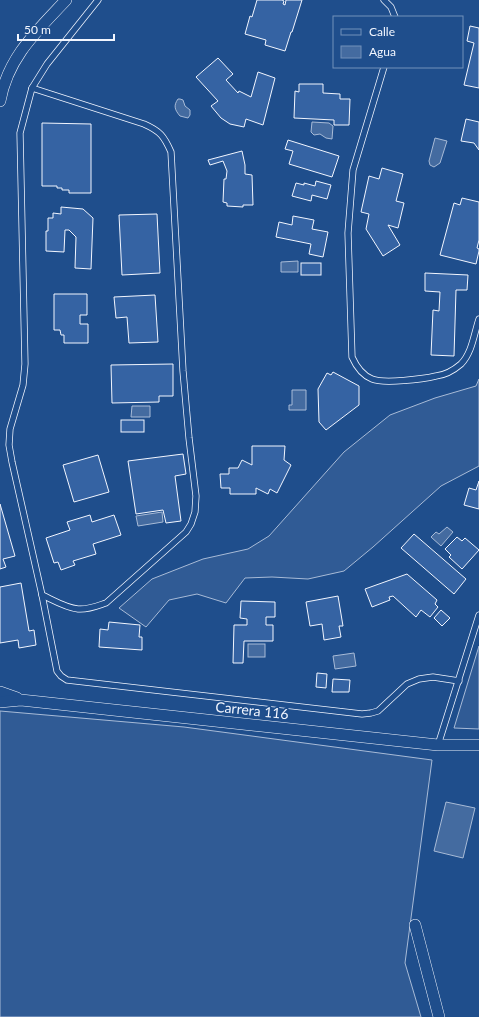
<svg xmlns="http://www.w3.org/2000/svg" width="479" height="1017" font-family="Lato,sans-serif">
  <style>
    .built { fill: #305b95; stroke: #a8bbd7 }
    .water { fill: #446ba0; stroke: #a8bbd7 }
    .building { fill: #3563a3; stroke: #f2f6ff }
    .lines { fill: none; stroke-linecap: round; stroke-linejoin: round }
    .lane-casing { stroke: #f2f6ff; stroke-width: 7 }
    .street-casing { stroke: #f2f6ff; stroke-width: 12 }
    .lane { stroke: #1f4e8c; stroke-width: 5.5 }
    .street { stroke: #1f4e8c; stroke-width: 11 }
    .labels { text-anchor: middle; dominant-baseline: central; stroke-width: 3; stroke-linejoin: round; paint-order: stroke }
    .street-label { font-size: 14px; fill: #f2f6ff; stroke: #1f4e8c }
  </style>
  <rect width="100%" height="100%" fill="#1f4e8c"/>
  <g class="built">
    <polygon points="479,379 479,466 441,486 373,547 344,571 308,579 272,577 245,578 226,603 197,594 169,600 146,627 119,608 152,579 203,559 248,549 269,536 344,452 390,415 435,398 476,386"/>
    <polygon points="479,646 479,729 454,728"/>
    <polygon points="0,711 184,727 432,760 405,963 421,1017 0,1017"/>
  </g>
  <g class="water">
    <path d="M178,99H180L183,100L185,106L190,110V115L188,118L180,116C175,110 173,106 178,99Z"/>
    <polygon points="312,122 329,123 333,126 332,139 326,138 320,134 314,135 311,132"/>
    <polygon points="435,138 447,141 440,163 434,167 430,165 429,161"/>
    <polygon points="298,261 298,272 281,272 281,262"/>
    <polygon points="292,390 306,390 306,410 289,410 289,405 292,405"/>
    <polygon points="132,406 150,406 150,417 131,417"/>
    <polygon points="162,512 163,522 138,526 136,516"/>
    <polygon points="447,527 453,532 441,546 431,537 436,532 439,534"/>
    <rect x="248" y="644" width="17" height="13"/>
    <polygon points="354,653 356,666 335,669 333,656"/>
    <polygon points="446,802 475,808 463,858 434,851"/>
  </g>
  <g class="building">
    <polygon points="257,0 282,0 284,1 283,4 285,5 286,0 302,0 292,32 291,32 285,51 265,45 266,40 245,34 250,16 252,17"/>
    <polygon points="470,26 479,28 479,88 464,85 474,43 467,41"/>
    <polygon points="218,58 233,74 226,80 238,93 239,91 251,97 258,72 275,78 263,125 246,119 244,127 230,124 221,118 211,106 218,101 196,77"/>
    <polygon points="299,84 323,84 323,93 340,94 340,99 350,99 349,125 334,125 334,120 294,118 295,91 299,92"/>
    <polygon points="466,119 479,122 479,150 474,143 461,141"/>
    <polygon points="42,123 91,124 91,193 69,193 69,190 62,190 62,188 57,188 57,186 42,186"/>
    <polygon points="288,140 339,156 332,177 289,164 293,151 285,149"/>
    <polygon points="242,151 245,165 245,174 252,175 253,205 243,205 243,207 227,206 227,203 223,202 224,179 226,179 227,171 223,161 210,165 208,160"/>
    <polygon points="382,168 403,174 396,201 404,203 398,228 388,225 400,245 383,256 366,229 369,214 361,212 369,176 379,179"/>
    <polygon points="316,181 331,185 327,199 312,195 311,201 292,196 296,183 304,185 304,183 315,186"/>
    <polygon points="462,198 479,202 479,240 477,248 479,249 479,251 476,264 440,255 454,203 460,205"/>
    <polygon points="61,207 83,209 93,218 91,269 75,268 76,237 69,230 65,230 64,252 46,251 46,231 48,231 48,218 53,218 53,213 61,214"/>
    <polygon points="157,214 160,273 122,275 119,215"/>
    <polygon points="293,216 314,220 312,229 328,232 323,257 309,254 311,244 276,237 279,222 292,225"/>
    <rect x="301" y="263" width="20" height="12"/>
    <polygon points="425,273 468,275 467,290 456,290 454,356 431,355 433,310 439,311 440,292 425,291"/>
    <polygon points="54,294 87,294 87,315 80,315 80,324 88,324 88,343 64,343 64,335 61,335 60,330 54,330"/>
    <polygon points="155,295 158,342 129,343 127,317 116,318 114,297"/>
    <polygon points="173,364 173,396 159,396 159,402 112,403 111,365"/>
    <polygon points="333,372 359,386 359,405 326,430 319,422 318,389 327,373 331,375"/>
    <rect x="121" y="420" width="23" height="12"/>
    <polygon points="252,446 285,446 284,460 291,465 277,493 270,489 268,494 256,488 256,494 230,494 230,488 221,488 220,474 229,474 229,468 238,468 242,460 252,465"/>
    <polygon points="183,454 186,474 175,476 181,521 166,523 163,510 136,514 128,461"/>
    <polygon points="98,455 109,492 74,502 63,465"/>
    <polygon points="479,481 479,509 464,505 469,488 476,490"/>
    <polygon points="0,504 15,556 3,559 6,567 0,569"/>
    <polygon points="90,515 92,522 114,515 121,535 93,544 96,554 73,561 75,565 61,570 58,562 54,563 46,538 70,530 67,522"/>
    <polygon points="414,534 466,579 454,594 401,548"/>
    <polygon points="457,537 462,541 465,538 479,550 462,569 449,557 451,555 445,549"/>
    <polygon points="407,574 437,600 435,604 438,607 430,617 421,610 416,617 393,596 389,597 390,600 372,607 365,589"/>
    <polygon points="21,583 29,631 34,630 36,645 19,648 18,640 0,643 0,587"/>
    <polygon points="338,596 343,626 339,626 341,637 324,640 322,624 310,626 306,602"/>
    <polygon points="241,601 275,602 275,617 266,617 266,625 273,625 273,641 244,641 243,663 233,663 234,625 247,625 247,619 240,618"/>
    <polygon points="441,610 450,618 442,626 434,618"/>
    <polygon points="109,622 140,625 139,637 142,637 142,650 99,647 100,629 108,630"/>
    <polygon points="317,673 327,674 326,688 316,687"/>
    <polygon points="333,679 350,680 349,692 332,692"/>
  </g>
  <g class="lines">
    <g class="lane-casing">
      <g id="lane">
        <polyline points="98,0 47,64 32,88 20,133 25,364 23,385 10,429 9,445 12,462 42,595 57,671 61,676 67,680 362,714 371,713 378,711 407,684 419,679 433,677 459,681"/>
        <polyline points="384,0 391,7 395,17"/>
        <path d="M384,67L353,170L348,233L352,357C356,366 362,375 372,379C384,384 423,379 436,376C445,375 454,370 461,364C472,353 474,334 479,319"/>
        <path d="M32,88L144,124C160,131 164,136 171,152L183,371L189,438L196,496L195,512L191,524L186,532L106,603C97,606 88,610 78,609C66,608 53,600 42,595"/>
        <polyline points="438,745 479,615"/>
      </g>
    </g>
    <g class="street-casing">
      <g id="street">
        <path d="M0,101C8,57 37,31 66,0"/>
        <polyline points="0,692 17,698"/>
        <polyline points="0,702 21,700 438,745 479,745"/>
        <polyline points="415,925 439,1017"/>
      </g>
    </g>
    <use href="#lane" class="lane"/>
    <use href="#street" class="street"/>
  </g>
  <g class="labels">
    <g class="street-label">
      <text transform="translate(252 710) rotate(6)">Carrera 116</text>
    </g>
  </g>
  <rect x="333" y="16" width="130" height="52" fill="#1f4e8c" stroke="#7391ba"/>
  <rect x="341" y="29" width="20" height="6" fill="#1f4e8c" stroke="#7391ba"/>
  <text x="369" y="36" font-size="12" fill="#f2f6ff">Calle</text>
  <rect x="341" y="46" width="20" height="12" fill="#446ba0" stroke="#7391ba"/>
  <text x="369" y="56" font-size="12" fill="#f2f6ff">Agua</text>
  <path d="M18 34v6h96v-6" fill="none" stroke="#f2f6ff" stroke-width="2"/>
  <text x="24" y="34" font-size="12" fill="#f2f6ff" stroke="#1f4e8c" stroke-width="3" paint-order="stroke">50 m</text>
</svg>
